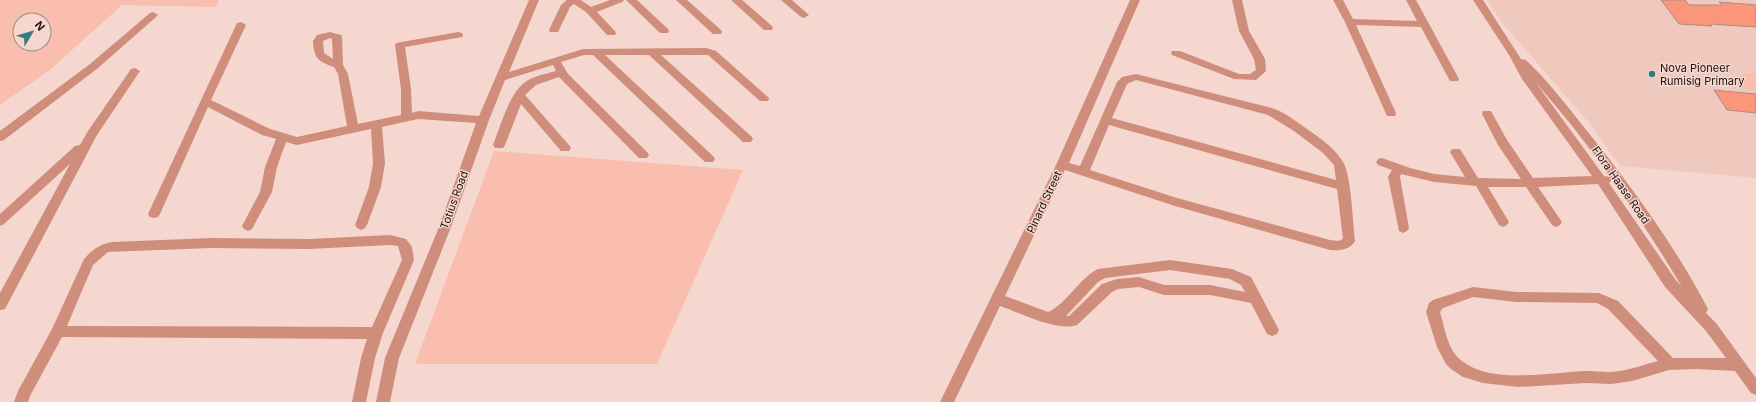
<svg xmlns="http://www.w3.org/2000/svg" width="1756" height="402" font-family="Inter,sans-serif">
  <style>
    .built { fill: #f0c9be }
    .green { fill: #f9beae; fill-rule: evenodd }
    .building { fill: #fb957b; stroke: #aa8d86 }
    .lines { fill: none; stroke-linecap: round; stroke-linejoin: round }
    .minor { fill: #cf8d7c; fill-rule: evenodd }
    .poi-dot { fill: #337c7e; stroke: #f6d7cf; stroke-width: 1.5 }
    .labels { text-anchor: middle; dominant-baseline: central; stroke-width: 3; stroke-linejoin: round; paint-order: stroke }
    .poi-label { font-size: 11px; fill: #1d1310; stroke: #f6d7cf; text-anchor: start }
    .street-label { font-size: 11px; fill: #1d1310; stroke: #f6d7cf }
  </style>
  <rect width="100%" height="100%" fill="#f6d7cf"/>
  <polygon class="built" points="1487,0 1756,0 1756,178 1620,166 1590,124 1504,25"/>
  <g class="green">
    <path d="M0,0H219L216,7L122,5L51,69L0,105ZM20,20H44V44H20Z"/>
    <polygon points="1745,73 1756,74 1756,92 1737,86 1735,78"/>
    <polygon points="494,151 743,170 657,364 415,364"/>
  </g>
  <g class="building">
    <polygon points="1661,0 1685,0 1689,5 1722,5 1719,2 1756,5 1756,27 1710,24 1712,26 1679,24"/>
    <polygon points="1714,90 1756,94 1756,113 1727,110"/>
  </g>
  <g class="lines">
    <g class="minor">
      <path d="M529,0H539L509,72L583,49L706,48L716,51L769,98L768,101H760L708,55H661L751,136L753,139L751,142H743L649,55H605L713,156L715,159L713,162H705L593,55H584L561,62L568,74L647,152L649,155L647,158H639L559,77L536,85L525,95L569,145L571,148L569,151H561L521,104L505,145L503,148H495L493,145C500,128 509,94 524,83C533,76 545,74 556,71L553,65L505,80L489,120L451,227L399,358L390,402H376L385,358L439,227L476,123L418,119L382,127L385,163L381,187L367,225L365,228L361,230L357,228L355,225L369,187L373,163L371,129L297,145L286,142L277,167L272,192L252,229L248,231L244,229L242,226L260,192L265,167L276,139L262,135L208,107L160,214L158,217L154,218L150,217L148,214L237,23L241,22L246,25L211,100L270,129L297,137L347,126L338,74L334,67C318,61 314,59 313,41L317,35L330,32L341,35L342,37L343,65L348,74L358,124L401,115V89L395,45L396,43L458,32L462,33L463,35L462,37L405,47L411,89L412,113L418,111L479,116ZM330,38L332,39L333,59L324,53L323,41Z"/>
      <polygon points="567,0 581,0 591,7 610,0 624,0 622,2 597,12 615,31 616,33 615,35 607,35 586,12 574,4 570,7 558,32 550,32 549,30 561,5"/>
      <polygon points="626,0 637,0 668,29 669,31 668,33 660,33"/>
      <polygon points="676,0 687,0 721,30 722,32 721,34 713,34"/>
      <polygon points="731,0 742,0 772,26 773,28 772,30 764,30"/>
      <polygon points="781,0 792,0 809,15 804,18 801,17"/>
      <path d="M1130,0H1140L1069,163L1080,166L1117,82L1122,77L1136,74L1272,108C1284,112 1296,121 1307,129C1320,138 1335,148 1343,162C1351,173 1353,225 1355,241C1350,250 1339,251 1330,250L1175,206L1065,170L1005,296L1048,312C1068,303 1078,279 1098,269L1170,260L1232,269L1251,277L1279,330L1277,334L1272,336L1267,334L1251,303L1210,295H1164L1139,287L1118,289L1112,292L1077,325C1056,332 1021,313 1000,306L954,402H940L1056,165ZM1136,80L1268,115L1294,131L1323,153L1334,165L1336,180L1112,118L1127,84ZM1109,125L1337,189L1343,239L1338,241L1330,240L1177,198L1090,170ZM1170,270L1230,279L1241,285L1245,292L1210,285H1164L1139,277L1117,279L1102,284L1069,316H1066L1098,282L1105,278Z"/>
      <polygon points="1232,0 1242,0 1249,31 1265,59 1266,71 1256,80 1234,79 1172,55 1171,53 1172,51 1180,51 1239,74 1250,74 1256,70 1254,59 1239,31"/>
      <polygon points="1333,0 1343,0 1353,19 1417,21 1406,0 1416,0 1459,79 1458,81 1450,81 1421,27 1356,25 1396,113 1395,116 1387,116 1345,22"/>
      <path d="M1473,0H1483L1521,59L1526,60C1547,80 1565,103 1583,126C1629,183 1674,244 1708,309L1706,313L1716,323L1756,378V395L1751,393L1735,371L1695,369L1669,370L1632,381L1611,384L1586,383L1518,387L1483,383L1463,377L1451,369L1446,364L1437,347L1426,312L1429,303L1433,300L1473,287L1516,292L1599,293L1618,301L1673,358H1726L1706,331L1665,287L1598,184L1538,187L1562,222L1560,225L1556,227L1552,225L1526,187H1488L1509,222L1507,225L1503,227L1499,225L1476,186L1434,182L1401,174L1400,177L1409,228L1407,231L1403,233L1399,231L1388,177L1392,170L1378,165L1376,162L1378,159L1382,158L1410,168L1434,174L1465,177L1450,152L1452,149H1460L1478,178L1521,179L1498,145L1482,114L1483,111H1491L1507,140L1533,178L1592,176L1522,79L1509,55ZM1536,83C1591,145 1639,215 1682,287L1675,279L1609,183L1612,180L1610,177L1604,176ZM1473,297L1516,302L1597,303L1608,309L1658,361C1645,364 1633,369 1620,371C1609,373 1598,371 1587,371C1550,372 1492,385 1462,361C1447,350 1445,328 1440,312L1443,308Z"/>
      <polygon points="153,12 158,15 156,17 98,68 4,140 0,141 0,131 90,64 150,13"/>
      <polygon points="135,68 140,71 97,135 5,309 0,310 0,293 70,164 4,224 0,226 0,214 75,146 80,145 88,131 131,69"/>
      <path d="M390,235L406,239L412,247L414,260L383,333L375,358L366,402H352L361,358L367,339L62,337L30,396L28,402H14L18,391L52,329L84,259C92,250 100,244 112,242L211,238L309,239ZM390,245L398,246L402,260L372,327L67,326L93,265L108,252L211,248L309,249Z"/>
    </g>
  </g>
  <circle class="poi-dot" cx="1652" cy="74" r="4"/>
  <g class="labels">
    <g class="poi-label">
      <text x="1660" y="68">Nova Pioneer<tspan x="1660" dy="13">Rumisig Primary</tspan></text>
    </g>
    <g class="street-label">
      <text transform="translate(1621 185) rotate(55)">Flora Haase Road</text>
      <text transform="translate(454 200) rotate(-70)">Totius Road</text>
      <text transform="translate(1044 202) rotate(-65)">Pinard Street</text>
    </g>
  </g>
  <g transform="translate(32 32) rotate(52)"><circle r="19" fill="#f6d7cf" stroke="#9f8983"/>
  <path d="M0-3L7 15L0 10L-7 15Z" fill="#337c7e"/>
  <text y="-6" font-size="11" font-weight="bold" text-anchor="middle" fill="#1d1310">N</text>
  </g>
</svg>
